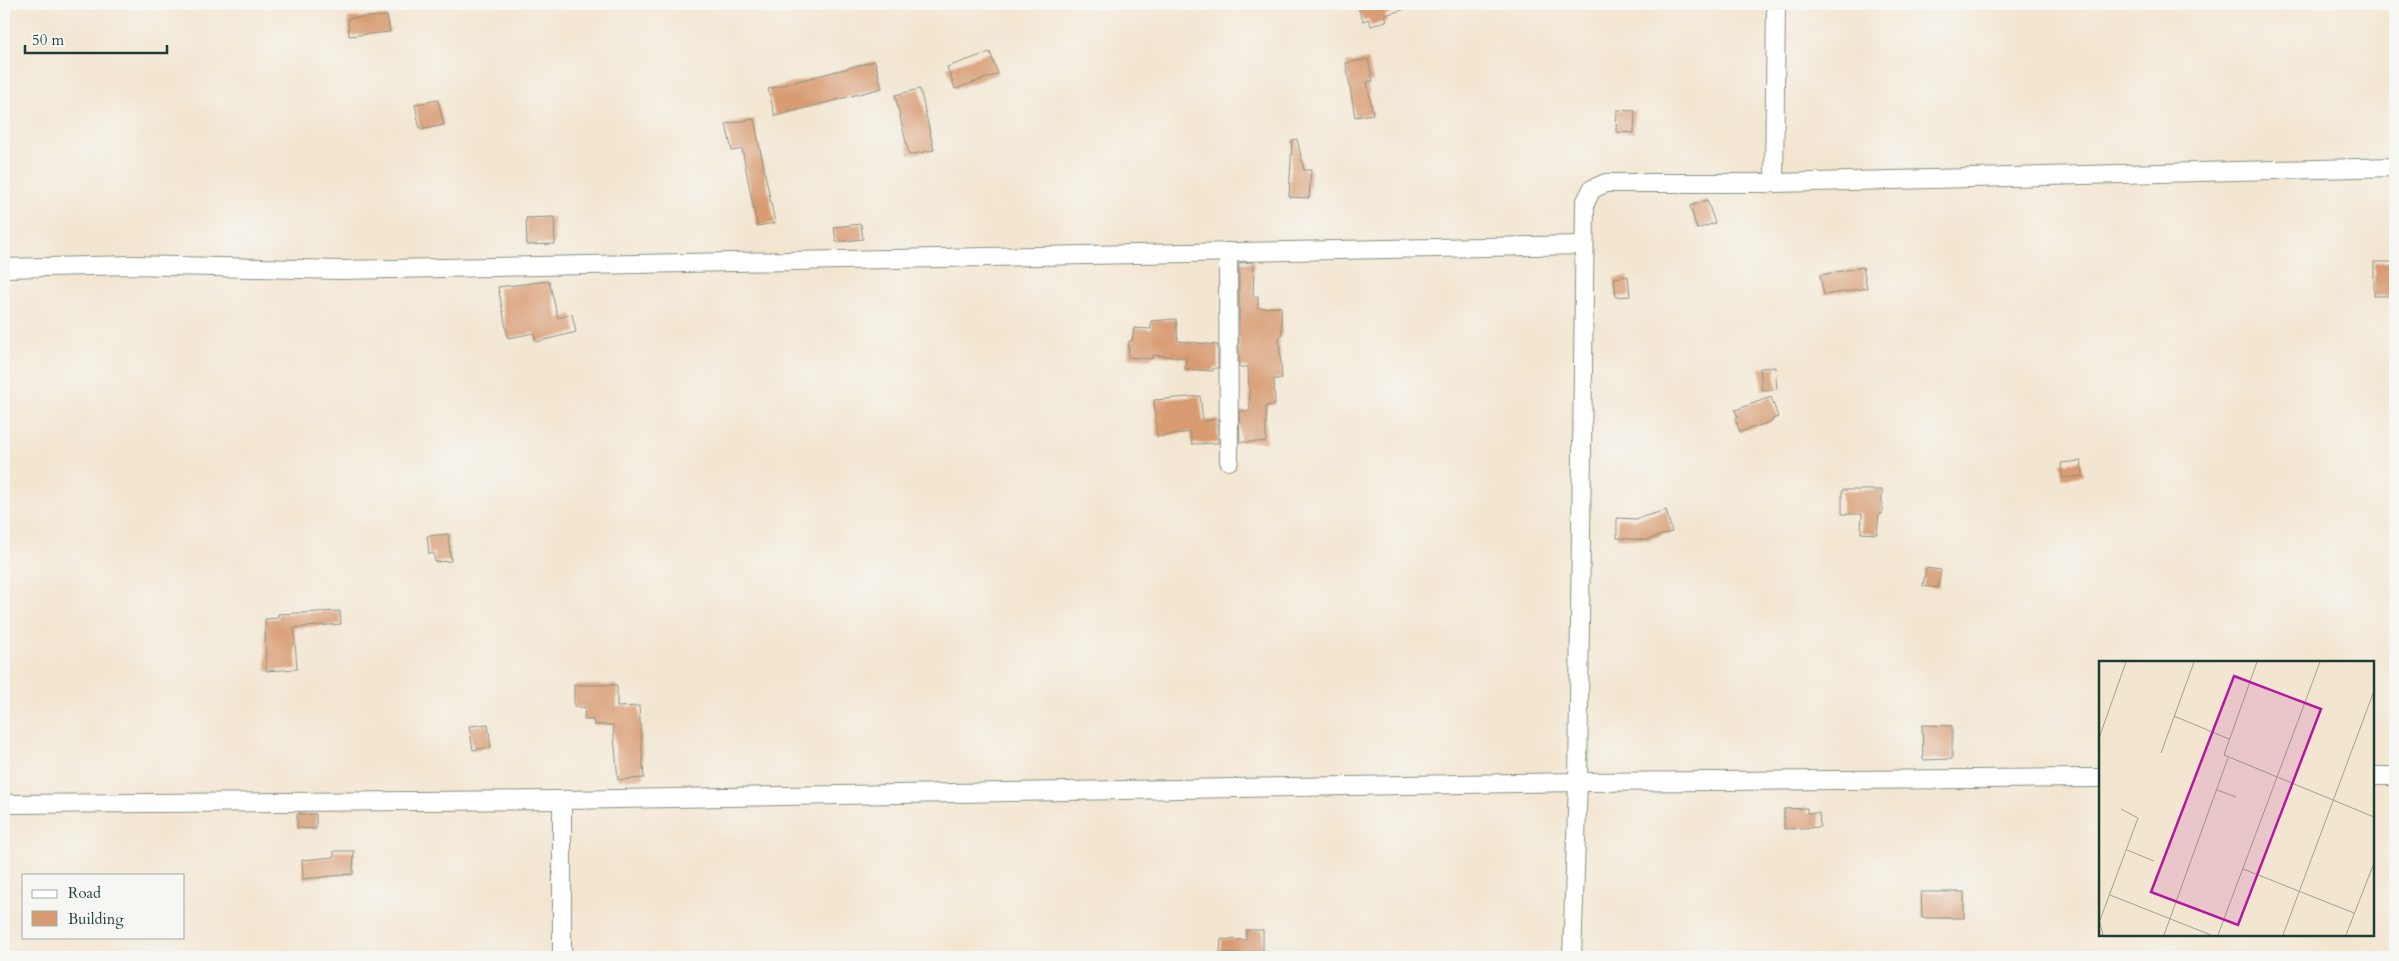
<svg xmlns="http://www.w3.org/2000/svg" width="2399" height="961" font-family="Cardo,serif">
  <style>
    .building { fill: #d89b72 }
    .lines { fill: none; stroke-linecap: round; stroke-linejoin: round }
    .minor-casing { stroke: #899282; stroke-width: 20 }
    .minor { stroke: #fff; stroke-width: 18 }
    .inset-road { fill: none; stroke: #9ea292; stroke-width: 1 }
    .view { fill: #b5179e; fill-opacity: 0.15; stroke: #b5179e; stroke-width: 2.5 }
    .inset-edge { fill: none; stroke: #1f3d34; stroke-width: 2.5 }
  </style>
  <rect width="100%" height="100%" fill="#f6f6f2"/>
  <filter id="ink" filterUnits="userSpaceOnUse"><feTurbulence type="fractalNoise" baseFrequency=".02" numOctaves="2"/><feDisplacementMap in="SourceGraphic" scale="10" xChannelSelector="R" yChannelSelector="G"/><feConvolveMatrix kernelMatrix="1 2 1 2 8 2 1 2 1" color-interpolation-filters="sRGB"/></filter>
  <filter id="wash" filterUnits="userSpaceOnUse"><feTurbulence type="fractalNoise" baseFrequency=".0096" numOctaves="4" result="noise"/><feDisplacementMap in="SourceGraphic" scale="20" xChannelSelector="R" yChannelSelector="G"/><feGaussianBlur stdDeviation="1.12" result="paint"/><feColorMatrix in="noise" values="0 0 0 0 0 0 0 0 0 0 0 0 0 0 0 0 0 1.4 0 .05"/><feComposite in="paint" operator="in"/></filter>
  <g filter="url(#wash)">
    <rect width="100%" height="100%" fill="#f3e6d1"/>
    <g id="blocks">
      <g class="building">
        <polygon points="1364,4 1408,4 1409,8 1385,15 1387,21 1371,26 1369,19 1363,21 1358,7"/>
        <polygon points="387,16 390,32 349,36 348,18"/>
        <polygon points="990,52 998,74 955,89 947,67"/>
        <polygon points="1368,59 1373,81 1367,82 1373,114 1355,117 1346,63"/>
        <polygon points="875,61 882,88 775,116 768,89"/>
        <polygon points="920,89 934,150 909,155 895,95"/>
        <polygon points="438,100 444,125 420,130 415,104"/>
        <polygon points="1617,110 1635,111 1634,133 1616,132"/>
        <polygon points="754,119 775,223 757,226 742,149 732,151 726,124"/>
        <polygon points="1297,139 1304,170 1311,170 1309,198 1289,197 1292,140"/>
        <polygon points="1707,200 1715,223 1697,229 1690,206"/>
        <polygon points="554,217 555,244 527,245 526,218"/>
        <polygon points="861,224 863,239 836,242 834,227"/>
        <polygon points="1254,262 1253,296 1258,296 1258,308 1281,307 1282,337 1279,337 1282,379 1274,379 1275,405 1266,406 1266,442 1240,442 1239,411 1250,411 1248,367 1239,367 1239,263"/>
        <rect x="2374" y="262" width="19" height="34"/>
        <polygon points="1863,267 1867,288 1824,295 1820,275"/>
        <polygon points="1628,276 1630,296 1616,297 1614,278"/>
        <polygon points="549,281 558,318 572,314 576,332 536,342 534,333 508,338 498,287"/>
        <polygon points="1176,319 1178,341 1218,345 1218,368 1214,368 1213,371 1185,369 1186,358 1152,355 1152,359 1128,357 1129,341 1132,341 1134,328 1151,329 1151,321"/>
        <polygon points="1775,367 1777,389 1762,390 1760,368"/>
        <polygon points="1200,396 1203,421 1218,419 1218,443 1192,444 1190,432 1157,437 1154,400"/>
        <polygon points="1771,397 1778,417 1772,419 1773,421 1740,432 1735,419 1738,418 1735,410"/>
        <polygon points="2081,461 2083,476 2062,478 2061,463"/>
        <polygon points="1842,490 1882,490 1882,514 1879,514 1877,534 1861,533 1862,514 1842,514"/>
        <polygon points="1666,510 1672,532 1647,540 1617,538 1617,518 1636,519"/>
        <polygon points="448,534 451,561 435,562 434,553 429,554 427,536"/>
        <polygon points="1926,568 1941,570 1938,588 1923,586"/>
        <polygon points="340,611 341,624 294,628 297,669 266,671 265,619 278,618 278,614"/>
        <polygon points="574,685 617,685 617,707 639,706 644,778 618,780 613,725 594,725 593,720 584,720 585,707 574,707"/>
        <polygon points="488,724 491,747 473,750 469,726"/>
        <polygon points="1922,725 1952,726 1952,759 1923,760"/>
        <polygon points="1807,808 1807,813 1819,813 1820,827 1784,829 1784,809"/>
        <polygon points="297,814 316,814 316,829 297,828"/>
        <polygon points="334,851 354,851 353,874 303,879 302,860 334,857"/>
        <polygon points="1921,892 1964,892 1964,918 1922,918"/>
        <polygon points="1246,930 1263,930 1263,955 1220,953 1221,939 1246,940"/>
      </g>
    </g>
  </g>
  <g filter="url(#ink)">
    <use href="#blocks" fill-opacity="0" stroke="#899282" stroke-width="1"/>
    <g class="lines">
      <g class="minor-casing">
        <g id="minor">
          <polyline points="1774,183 1776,4"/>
          <polyline points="1228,252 1229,461"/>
          <polyline points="4,268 132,265 340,270 1584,245"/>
          <polyline points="2373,776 2395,776"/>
          <polyline points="4,804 562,800 1578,782 2100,778"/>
          <polyline points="562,957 562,800"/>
          <polyline points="1572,957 1578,782 1585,203 1592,189 1606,183 1774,183 2395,167"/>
        </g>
      </g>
      <use href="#minor" class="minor"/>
    </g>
  </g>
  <g transform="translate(2099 661)">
    <rect width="275" height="275" fill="#f3e6d1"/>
    <path class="inset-road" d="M158,1L125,94L275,156M75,55L130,78M0,77L27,1M62,92L95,1M118,129L137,136M28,189L55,200M144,208L255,252M11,234L112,274M0,258L4,274M1,259L39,157L22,148M65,274L129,97M119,274L221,1M184,274L275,30M247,274L275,202"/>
    <path class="view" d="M135,15L222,48L139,264L52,231Z"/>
    <rect width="275" height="275" class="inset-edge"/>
  </g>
  <rect width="2399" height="961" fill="none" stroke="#f6f6f2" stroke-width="20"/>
  <rect x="22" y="874" width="162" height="65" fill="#f6f6f2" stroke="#a0aca6"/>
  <rect x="32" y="890" width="25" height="8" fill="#ffffff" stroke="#a0aca6"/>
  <text x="68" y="898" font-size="15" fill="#1f3d34">Road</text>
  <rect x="32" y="911" width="25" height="15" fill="#d89b72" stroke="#a0aca6"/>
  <text x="68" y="924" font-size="15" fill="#1f3d34">Building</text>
  <path d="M25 45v8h142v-8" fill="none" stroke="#1f3d34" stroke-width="2.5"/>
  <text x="32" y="45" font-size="15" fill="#1f3d34" stroke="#f6f6f2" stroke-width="4" paint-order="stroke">50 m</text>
</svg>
